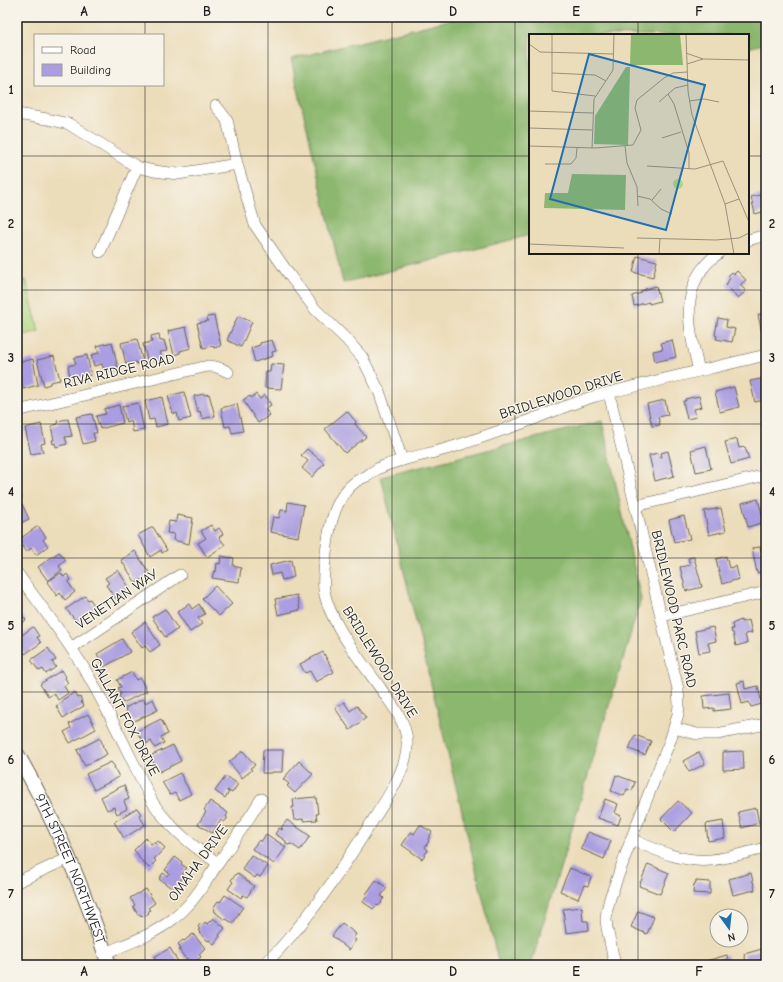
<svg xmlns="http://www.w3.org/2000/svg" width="783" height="982" font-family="'Comic Neue',sans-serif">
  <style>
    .green { fill: #b0d680; stroke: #66794e }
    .forest { fill: #8cb76e; stroke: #546a45 }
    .building { fill: #aa9de1 }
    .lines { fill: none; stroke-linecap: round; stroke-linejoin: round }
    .minor-casing { stroke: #656053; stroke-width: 12 }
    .tertiary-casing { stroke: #656053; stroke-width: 16 }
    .minor { stroke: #fff; stroke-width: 11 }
    .tertiary { stroke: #fff; stroke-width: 14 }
    .grid { fill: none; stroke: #1c1c1c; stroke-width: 1; stroke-opacity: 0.55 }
    .labels { text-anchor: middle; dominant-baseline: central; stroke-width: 3; stroke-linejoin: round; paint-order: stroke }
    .street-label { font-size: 14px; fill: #1c1c1c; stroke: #f7f3e8 }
    .inset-road { fill: none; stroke: #99907b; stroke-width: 1 }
    .view { fill: #1f6fb2; fill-opacity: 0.15; stroke: #1f6fb2; stroke-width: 2 }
    .inset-edge { fill: none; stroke: #1c1c1c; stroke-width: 2 }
    .neatline { fill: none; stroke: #1c1c1c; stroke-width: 1.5 }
    .grid-label { font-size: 13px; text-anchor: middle; font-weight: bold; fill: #1c1c1c }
  </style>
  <rect width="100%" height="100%" fill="#f7f3e8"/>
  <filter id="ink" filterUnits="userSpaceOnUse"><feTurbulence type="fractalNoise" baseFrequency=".025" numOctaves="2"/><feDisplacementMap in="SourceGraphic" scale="8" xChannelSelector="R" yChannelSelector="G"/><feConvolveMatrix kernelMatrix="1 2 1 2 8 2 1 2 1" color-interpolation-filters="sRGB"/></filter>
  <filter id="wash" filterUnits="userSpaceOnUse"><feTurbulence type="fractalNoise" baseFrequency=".012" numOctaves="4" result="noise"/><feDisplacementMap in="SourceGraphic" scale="16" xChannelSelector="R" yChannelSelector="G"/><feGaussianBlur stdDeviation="0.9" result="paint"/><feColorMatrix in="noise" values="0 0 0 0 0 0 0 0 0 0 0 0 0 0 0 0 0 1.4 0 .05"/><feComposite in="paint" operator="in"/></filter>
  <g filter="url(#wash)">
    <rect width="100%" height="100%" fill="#ecddba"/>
    <polygon class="green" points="26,280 39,331 17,337 17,282"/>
    <g class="forest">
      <polygon points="461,17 766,17 766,43 748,48 748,35 530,35 530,235 343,283 291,59"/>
      <polygon points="602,421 641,599 531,965 499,965 381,477"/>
    </g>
    <g id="blocks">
      <g class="building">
        <polygon points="764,194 765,199 766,199 766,211 755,214 751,197"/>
        <polygon points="637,256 657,261 653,277 633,272"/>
        <polygon points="737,271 746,280 740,285 746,291 738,298 726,285 728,282 728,281 730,278 728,276 732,272 734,274"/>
        <polygon points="656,286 660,301 649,304 649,302 634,306 632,296 641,293 641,291 645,290 645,289"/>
        <polygon points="766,313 766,332 762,333 758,315"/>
        <polygon points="214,316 221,346 214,348 213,346 203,348 197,323 208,321 207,317"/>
        <polygon points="238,316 252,322 241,347 227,340"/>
        <polygon points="718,318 727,320 726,327 735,329 732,342 716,339 717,336 715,335"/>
        <polygon points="186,327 191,348 180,351 180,353 174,355 168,331"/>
        <polygon points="159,334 160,341 164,340 167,351 160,352 162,360 154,362 153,358 147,360 143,344 152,342 151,336"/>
        <polygon points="137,339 143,362 137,364 136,362 126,364 121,343"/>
        <polygon points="272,340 276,351 272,352 273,356 255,362 251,348 260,345 260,343"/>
        <polygon points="672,340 676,357 655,362 653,351 663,349 661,343"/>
        <polygon points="112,342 118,369 110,371 110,368 104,370 102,364 94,366 91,355 99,353 97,346"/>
        <polygon points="87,355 91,375 78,379 78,377 70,378 68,366 76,364 74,358"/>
        <polygon points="54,356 60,380 50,382 50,384 44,386 37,360"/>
        <polygon points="33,359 38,385 23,389 17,363"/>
        <polygon points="271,364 284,365 281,389 265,388 266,372 270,372"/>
        <polygon points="766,378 766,390 762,390 764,400 755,402 750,381"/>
        <polygon points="734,387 739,407 720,412 715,392"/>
        <polygon points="184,392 191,418 179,421 177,413 173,414 168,396"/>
        <polygon points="204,394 205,395 209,394 215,416 202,419 200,411 198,412 194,396"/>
        <polygon points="256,394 260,399 265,395 271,405 265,409 270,415 258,423 243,400 250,396 251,398"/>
        <polygon points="699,396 702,407 694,409 696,417 687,419 683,401 686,401 685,399"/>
        <polygon points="162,397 168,424 156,427 154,419 149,420 145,401"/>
        <polygon points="665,400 668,415 658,417 660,425 652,426 647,404"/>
        <polygon points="138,403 144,430 133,432 131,420 126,422 122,406"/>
        <polygon points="237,404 243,431 232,433 230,426 225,427 221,408"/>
        <polygon points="119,405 123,423 100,429 96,416 106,414 104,409"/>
        <polygon points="347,411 356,422 355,424 366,437 345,453 325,429"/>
        <polygon points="92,414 97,433 93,433 95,441 83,444 76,417"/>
        <polygon points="68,419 72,436 65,437 67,444 56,447 55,443 53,444 52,440 54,440 51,426 58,424 57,421"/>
        <polygon points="41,424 45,443 41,444 43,452 31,454 25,428"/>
        <polygon points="766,433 766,447 765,447 762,434"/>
        <polygon points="737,439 739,448 745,447 749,459 731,464 725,442"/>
        <polygon points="706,446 711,469 696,472 691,450"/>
        <polygon points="307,449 324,463 312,477 302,468 308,461 301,455"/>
        <polygon points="668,451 674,476 655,481 649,455 658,453 659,457 662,457 661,453"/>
        <polygon points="17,489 22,498 17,500"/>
        <polygon points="758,499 764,522 748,527 742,503"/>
        <polygon points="288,502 304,505 298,537 270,532 273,517 279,518 281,510 287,511"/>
        <polygon points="22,504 29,519 17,525 17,506"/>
        <polygon points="721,508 726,531 709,535 704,511"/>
        <polygon points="177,515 193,518 189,544 173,540 174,534 167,533 169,521 176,522"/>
        <polygon points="684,516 690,539 674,542 669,520"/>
        <polygon points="211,525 215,531 219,528 223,534 219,537 225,545 207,557 198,543 206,538 201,531"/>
        <polygon points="38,526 46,537 43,540 48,546 36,555 31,548 27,552 22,546 21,547 17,541"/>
        <polygon points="153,527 167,550 162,553 161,550 150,557 138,535"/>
        <polygon points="760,547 761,551 766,550 766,571 757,573 752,548"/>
        <polygon points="135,551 150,574 136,583 121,560"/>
        <polygon points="59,552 66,560 59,566 62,570 48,581 38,567"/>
        <polygon points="221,556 234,558 233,566 241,568 239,582 212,578 214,571 216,572 217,563 220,564"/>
        <polygon points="726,556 729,568 736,566 739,579 722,584 716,559"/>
        <polygon points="694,557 702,587 686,591 680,567 690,565 688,558"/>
        <polygon points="291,560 294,577 282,580 280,573 272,575 270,565"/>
        <polygon points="118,570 130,589 115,598 106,585 109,583 105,578"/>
        <polygon points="61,573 64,577 67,574 71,580 68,582 75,592 65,600 60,593 57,596 47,582"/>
        <polygon points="215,586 232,604 219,616 202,599"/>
        <polygon points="297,595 300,610 278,615 275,599"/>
        <polygon points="85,596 88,600 90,599 97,610 78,623 66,609"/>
        <polygon points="17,604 21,610 20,612 26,620 17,626"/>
        <polygon points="189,604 192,609 199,604 205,614 198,618 202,624 190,632 177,612"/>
        <polygon points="165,609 178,629 165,637 152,617"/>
        <polygon points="741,620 741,622 749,620 752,633 745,634 747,643 736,646 733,633 732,633 731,629 733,629 732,624"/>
        <polygon points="145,622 160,645 150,652 145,646 142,648 131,632"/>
        <polygon points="33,627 39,636 37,637 41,643 25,654 18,644 22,642 19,637"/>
        <polygon points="713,627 716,641 708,643 710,651 699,653 695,631"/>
        <polygon points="122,639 130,652 104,667 97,654"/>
        <polygon points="48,648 56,660 52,662 56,667 46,674 43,669 39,671 31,660"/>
        <polygon points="323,652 334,672 316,682 310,671 305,673 300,664"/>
        <polygon points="62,670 66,677 65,678 68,683 64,686 68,693 58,700 54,693 48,697 40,684"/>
        <polygon points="132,672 136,680 140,678 147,691 123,703 119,695 121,694 118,688 121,687 117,680"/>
        <polygon points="744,681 745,689 758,686 762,704 751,707 749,702 742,704 737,683"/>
        <polygon points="75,692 78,698 80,697 82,701 81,702 84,706 63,718 56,706 63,702 62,700"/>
        <polygon points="729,693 731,709 714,711 714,708 704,709 703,696"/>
        <polygon points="143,699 145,703 153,699 158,710 132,722 125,708"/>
        <polygon points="344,702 350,711 357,706 366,718 350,730 335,708"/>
        <polygon points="88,714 96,729 70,743 64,732 71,728 69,724"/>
        <polygon points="161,719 168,734 161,737 164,743 155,748 151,741 146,744 143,739 141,739 137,731"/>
        <polygon points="635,735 651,741 645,755 629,749"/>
        <polygon points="100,738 103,745 102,745 107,754 85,766 77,750"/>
        <polygon points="173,745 181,761 159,772 157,766 156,767 150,756"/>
        <polygon points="763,746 766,746 766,757 765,757"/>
        <polygon points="263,750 283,750 282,772 272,772 272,773 262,773"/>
        <polygon points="243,751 255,765 250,768 252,770 242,778 229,762"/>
        <polygon points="743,751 744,769 723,770 723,752"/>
        <polygon points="699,752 705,764 689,772 683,761"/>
        <polygon points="299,761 313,774 295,793 287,786 289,784 283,779"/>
        <polygon points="111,762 115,767 114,767 119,777 94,790 86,774"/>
        <polygon points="180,773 191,794 179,800 175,793 170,795 162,782"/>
        <polygon points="616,775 635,782 632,791 627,789 624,796 611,791"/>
        <polygon points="226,776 238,784 232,793 227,790 227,791 229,792 225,798 215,791"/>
        <polygon points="124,785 129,799 124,801 127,809 117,814 114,807 107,810 101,797"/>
        <polygon points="316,797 318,814 316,814 317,820 303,821 303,819 294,820 292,807 294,807 293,799"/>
        <polygon points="605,799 618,804 615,813 621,816 618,825 598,818"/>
        <polygon points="210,801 228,813 226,816 227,817 227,819 224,822 221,820 212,833 198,824 206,812 204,810"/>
        <polygon points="678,801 692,813 674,832 661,819"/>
        <polygon points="137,808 141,814 139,815 145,825 124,838 114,822"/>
        <polygon points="756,808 759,823 742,828 738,812"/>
        <polygon points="287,820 310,836 300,850 291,844 288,845 286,844 286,841 275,834 279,828 282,830 283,829 281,828"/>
        <polygon points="723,821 725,838 708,841 706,824"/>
        <polygon points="420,825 432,832 428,840 429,841 425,847 428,850 422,859 402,845 411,832 414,834"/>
        <polygon points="588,832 611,841 604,859 581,849"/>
        <polygon points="266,834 286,847 274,864 252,849 259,840 261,842"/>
        <polygon points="146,838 151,844 154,842 155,844 158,841 165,848 154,859 156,861 149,868 138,857 139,856 134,850"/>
        <polygon points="251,855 268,866 260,877 257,875 255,878 242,869"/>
        <polygon points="175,857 182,862 181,864 187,868 182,874 184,875 180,881 181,882 182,884 180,886 178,887 176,885 173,889 159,879 163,873 167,876 169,873 165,870"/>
        <polygon points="648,864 669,873 660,894 639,886"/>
        <polygon points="570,868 591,877 588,886 584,885 578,899 560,891"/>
        <polygon points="237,873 254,886 247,897 243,895 241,898 228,889 233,882 231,880"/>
        <polygon points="751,873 755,890 733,895 729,879"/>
        <polygon points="376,880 387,888 381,896 384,898 381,902 382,903 378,906 377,905 373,909 363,902 367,895 366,894"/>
        <polygon points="696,881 710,882 710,894 693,893 694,884 695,884"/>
        <polygon points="146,889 155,903 148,908 150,910 148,912 149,913 144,917 142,915 141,916 140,914 138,915 133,906 135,905 130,898"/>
        <polygon points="225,895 243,907 238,914 239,914 233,923 226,919 225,920 216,913 216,912 214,911 215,909 213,908 218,901 220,902"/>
        <polygon points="582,907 583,921 588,921 589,930 566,933 563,909"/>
        <polygon points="638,911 654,917 647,934 631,927"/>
        <polygon points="213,918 225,928 219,935 220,936 214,944 209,940 208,941 199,933 200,932 198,930 200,929 198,927 201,923 203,925 205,922 207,924"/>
        <polygon points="342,923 356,934 353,938 356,940 349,950 332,936"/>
        <polygon points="193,934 205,948 199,954 201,957 193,964 188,958 186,959 179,950 181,949 179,947 180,946 178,944 183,940 184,941"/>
        <polygon points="170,948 180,965 159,965 154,957"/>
        <polygon points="766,948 766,962 755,965 747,965 744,954"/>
        <polygon points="727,955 729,965 707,965 706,961"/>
      </g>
    </g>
  </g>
  <g filter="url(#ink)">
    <use href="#blocks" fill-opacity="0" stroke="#656053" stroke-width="1"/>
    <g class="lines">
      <g class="minor-casing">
        <g id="minor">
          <polyline points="216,106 227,120 237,164 255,225 290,276 315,309 347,340 362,357 379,391 402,460"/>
          <polyline points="17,114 47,119 69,124 137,167 154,171 178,174 237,164"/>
          <polyline points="748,240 766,235"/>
          <polyline points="100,252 137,167"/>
          <path d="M699,371C689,330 677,282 719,253"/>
          <polyline points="609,393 672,664 678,689 679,705 678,714 671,738 661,763 635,829 610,898 607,910 606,920 607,928 615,965"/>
          <path d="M17,411L208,366C215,366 221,368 228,372"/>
          <polyline points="635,506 766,475"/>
          <path d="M17,573C40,605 65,636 85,670C110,712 131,759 153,803C170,828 193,847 218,863"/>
          <polyline points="662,616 766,592"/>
          <polyline points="71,648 180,575"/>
          <polyline points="674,728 697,734 717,734 766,724"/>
          <path d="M631,839C656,850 683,863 711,860C730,858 748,852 766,848"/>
          <polyline points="17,882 69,858"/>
          <path d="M105,953C129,943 153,935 173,919C192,905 204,884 217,865C232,843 247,822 261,799"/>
          <path d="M264,965C304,926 336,878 366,831C381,807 409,770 407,742C406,721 392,705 381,689C362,662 329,622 324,590C323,580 324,570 325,561C328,535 332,500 354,483C357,480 362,478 367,476C372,472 378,468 384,466C407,457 432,454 456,446C483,437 509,428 536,418C554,411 573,403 592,397C649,382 708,369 766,355"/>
        </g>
      </g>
      <g class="tertiary-casing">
        <g id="tertiary">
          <path id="s1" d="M17,754C56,821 85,892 109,965"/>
        </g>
      </g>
      <use href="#minor" class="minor"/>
      <use href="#tertiary" class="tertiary"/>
    </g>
  </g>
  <path class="grid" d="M145,17V35M268,17V965M392,17V965M515,17V965M638,17V35M145,85V965M17,156H530M748,156H766M638,253V965M17,290H766M17,424H766M17,558H766M17,692H766M17,826H766"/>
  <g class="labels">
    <g class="street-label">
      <text transform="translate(119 371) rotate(-13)">RIVA RIDGE ROAD</text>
      <text transform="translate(561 395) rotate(-18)">BRIDLEWOOD DRIVE</text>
      <text transform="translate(117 599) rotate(-34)">VENETIAN WAY</text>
      <text transform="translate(674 609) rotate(77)">BRIDLEWOOD PARC ROAD</text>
      <text transform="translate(380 662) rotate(58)">BRIDLEWOOD DRIVE</text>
      <text transform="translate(125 717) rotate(62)">GALLANT FOX DRIVE</text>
      <text transform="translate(198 863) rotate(-54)">OMAHA DRIVE</text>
      <text stroke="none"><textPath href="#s1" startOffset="127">9TH STREET NORTHWEST</textPath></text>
    </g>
  </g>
  <g transform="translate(529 34)">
    <rect width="220" height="220" fill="#ecddba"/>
    <path d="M144 150a5 5 0 1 1 10 0a5 5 0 1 1-10 0Z" fill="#b0d680"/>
    <path d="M102,0H151L154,31H101ZM97,33H101L99,111L65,110L66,82ZM43,140L97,141L96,176L15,174L16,159H39Z" fill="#8cb76e"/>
    <path class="inset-road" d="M23,0V57L66,62M157,0L159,57L163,81L196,170L205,220M0,10L11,18L84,20M157,19L174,25L220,26M158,30L174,25M23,39L66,41L77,47M139,60L145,70L160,119V135M220,61V103M160,67L175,65L190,68M130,68L146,54L159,51M0,77L64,79M0,94L63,96M133,104L152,98M0,112L66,114L104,111L112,96L106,74L108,66L135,44L144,39L158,38M96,112L98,129L108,153L109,172M63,114L65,65L84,36L85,0M16,130H42L47,124L48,114M118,132L166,135L194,127L220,188M108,162L121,165L132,175L143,180M123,166L132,155M196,170L210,165M108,204L187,206L210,204L220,199M0,210L95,214M130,220L131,205"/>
    <path class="view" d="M60,20L176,51L137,196L21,165Z"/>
    <rect width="220" height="220" class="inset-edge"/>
  </g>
  <rect width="783" height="982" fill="none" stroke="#f7f3e8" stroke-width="44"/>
  <rect x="34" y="34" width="130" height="52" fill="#f7f3e8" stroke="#9f9d96"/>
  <rect x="42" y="47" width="20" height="6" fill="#ffffff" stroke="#9f9d96"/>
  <text x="70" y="54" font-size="12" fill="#1c1c1c">Road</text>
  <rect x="42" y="64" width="20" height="12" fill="#aa9de1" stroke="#9f9d96"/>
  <text x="70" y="74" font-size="12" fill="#1c1c1c">Building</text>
  <g transform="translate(729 928) rotate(165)"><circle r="19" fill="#f7f3e8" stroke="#9f9d96"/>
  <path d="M0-3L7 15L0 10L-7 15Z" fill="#1f6fb2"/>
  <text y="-6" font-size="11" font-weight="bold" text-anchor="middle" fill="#1c1c1c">N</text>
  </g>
  <rect x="22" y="22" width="739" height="938" class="neatline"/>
  <g class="grid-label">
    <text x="84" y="16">A</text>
    <text x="207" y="16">B</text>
    <text x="330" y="16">C</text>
    <text x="453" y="16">D</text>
    <text x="576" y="16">E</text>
    <text x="699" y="16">F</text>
    <text x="11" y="94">1</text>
    <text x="772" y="94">1</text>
    <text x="11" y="228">2</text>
    <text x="772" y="228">2</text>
    <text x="11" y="362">3</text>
    <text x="772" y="362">3</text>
    <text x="11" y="496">4</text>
    <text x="772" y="496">4</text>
    <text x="11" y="630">5</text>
    <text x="772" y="630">5</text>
    <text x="11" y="764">6</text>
    <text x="772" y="764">6</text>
    <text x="11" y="898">7</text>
    <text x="772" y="898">7</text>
    <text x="84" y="976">A</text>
    <text x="207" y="976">B</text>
    <text x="330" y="976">C</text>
    <text x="453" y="976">D</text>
    <text x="576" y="976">E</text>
    <text x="699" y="976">F</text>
  </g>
</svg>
